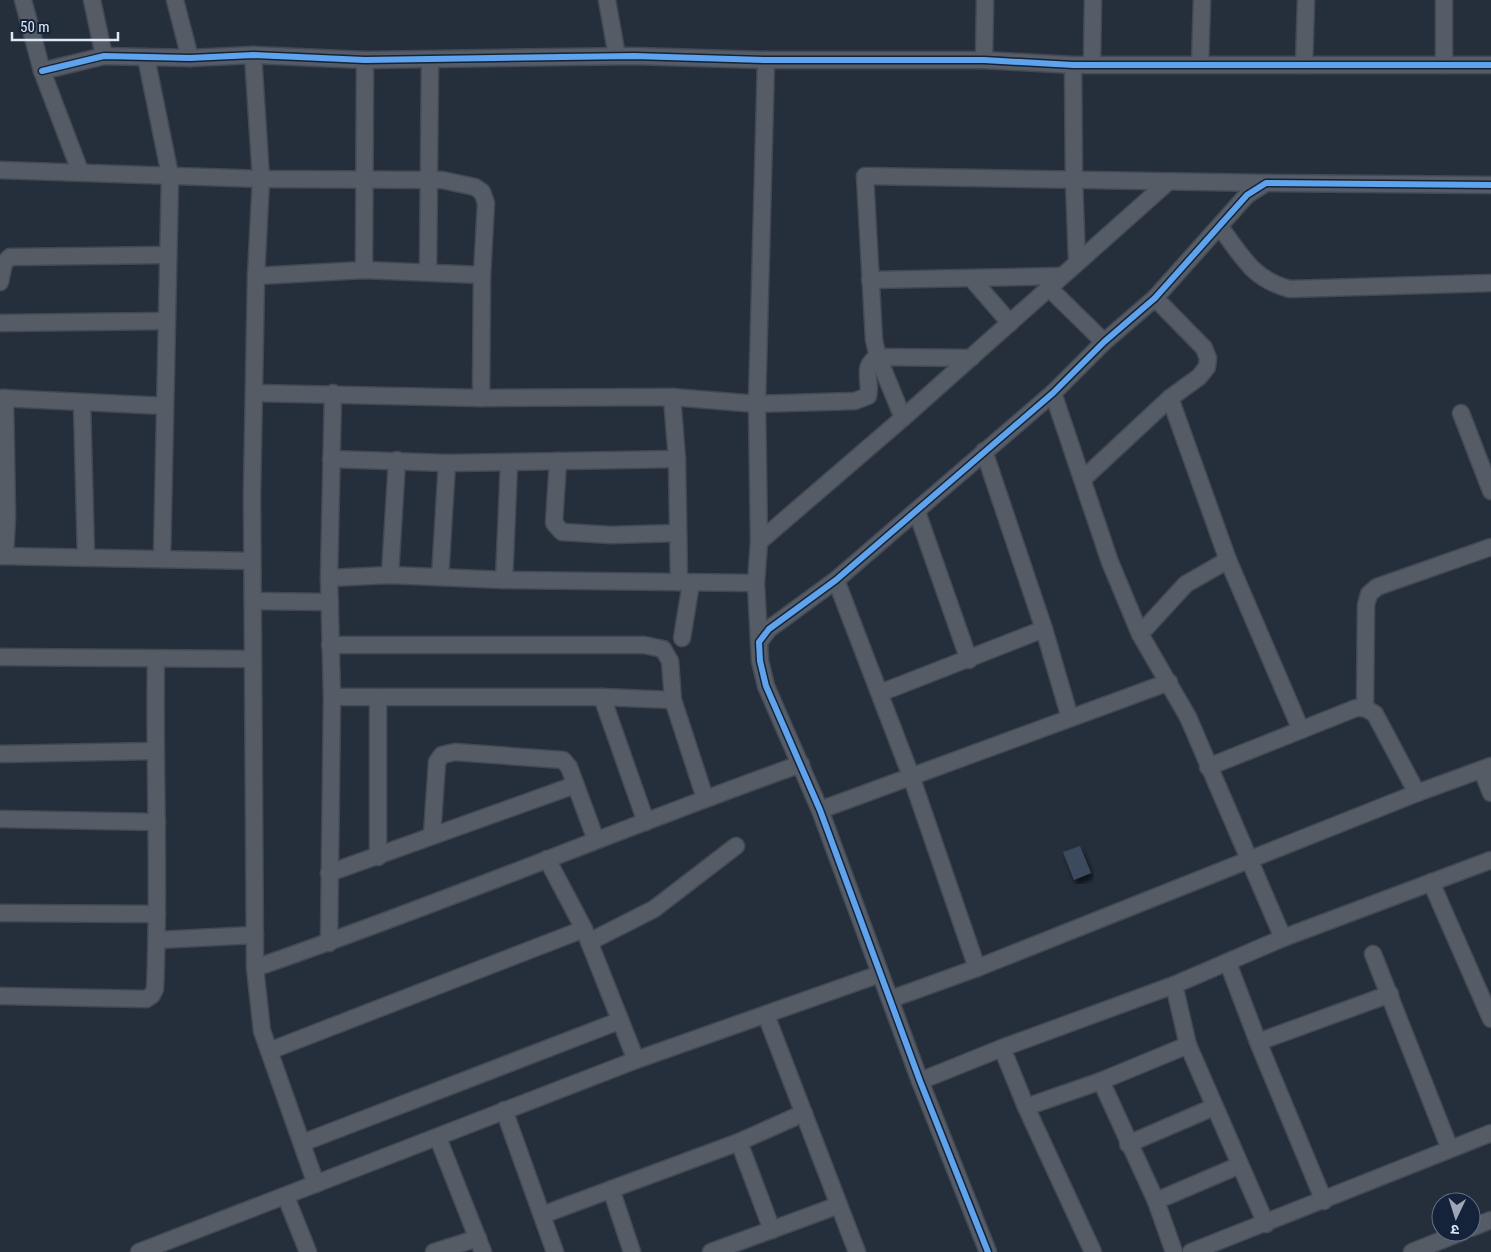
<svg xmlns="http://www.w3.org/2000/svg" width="1491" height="1252" font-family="'Roboto Condensed','Noto Sans Devanagari',sans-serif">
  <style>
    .building { fill: #3c4a5d; filter: url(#shadow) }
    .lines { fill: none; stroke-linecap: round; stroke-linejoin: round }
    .minor-casing { stroke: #424954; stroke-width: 19 }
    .minor { stroke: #555c66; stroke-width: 16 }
    .cycleway-casing { stroke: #142339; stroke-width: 9 }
    .cycleway { stroke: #60a3ed; stroke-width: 6 }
  </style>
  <defs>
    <filter id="shadow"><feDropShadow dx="3" dy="5.5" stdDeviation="2.5" flood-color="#0009"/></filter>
  </defs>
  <rect width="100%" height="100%" fill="#252e3b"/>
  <polygon class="building" points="1080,846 1091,873 1074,880 1063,852"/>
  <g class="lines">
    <g class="minor-casing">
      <g id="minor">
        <polyline points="23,0 42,71 80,171"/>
        <polyline points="92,0 104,56"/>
        <polyline points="175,0 190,58"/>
        <polyline points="607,0 617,56"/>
        <polyline points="253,55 261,179 256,276 252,494 255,968 262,1031 316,1184"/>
        <polyline points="146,57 170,175 162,559"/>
        <polyline points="984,60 985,0"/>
        <polyline points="1092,64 1093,0"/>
        <polyline points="1200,64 1202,0"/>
        <polyline points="1073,65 1074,181 1077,261"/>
        <polyline points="1304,65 1306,0"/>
        <polyline points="1444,65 1444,0"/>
        <polyline points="42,71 104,56 190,58 253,55 365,60 634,56 766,60 984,60 1073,65 1491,65"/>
        <polyline points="0,170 261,179 442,180 475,187 482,192 486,203 482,275 481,398"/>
        <path d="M1220,227C1243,257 1252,279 1290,289L1491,283"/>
        <polyline points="364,270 365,60"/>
        <polyline points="428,272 430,59"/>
        <polyline points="256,276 364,270 482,275"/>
        <polyline points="971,278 1010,323"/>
        <polyline points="870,280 1062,276"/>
        <polyline points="0,282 4,263 10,257 166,255"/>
        <polyline points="1049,288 1104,342"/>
        <polyline points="0,323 165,321"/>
        <path d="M255,393L481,398L672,397L757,404L855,401L868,396C872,381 860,366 878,357L971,358"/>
        <polyline points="1053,393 1110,562 1140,634 1188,717 1283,938"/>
        <polyline points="672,397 677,459 679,582"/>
        <polyline points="0,398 165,406"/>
        <polyline points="5,398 7,516 5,556"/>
        <polyline points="1170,398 1228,560 1301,730"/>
        <polyline points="82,403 86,556"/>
        <polyline points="1461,413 1491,491"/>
        <polyline points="903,418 878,357 874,340 865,176 1266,183"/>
        <polyline points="984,451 1044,629 1070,718"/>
        <polyline points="331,459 447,463 677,459"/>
        <polyline points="558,461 554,523 562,532 611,535 678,533"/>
        <polyline points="1083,479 1170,398 1199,377 1207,367 1208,358 1204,348 1155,298"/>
        <polyline points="917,512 969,660"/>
        <polyline points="759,542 903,418 1168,182"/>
        <polyline points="0,556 252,561"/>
        <polyline points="390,575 397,460"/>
        <polyline points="440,577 447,463"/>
        <polyline points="329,578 390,575 504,580 756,583"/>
        <polyline points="504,580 509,463"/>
        <polyline points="836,580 911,776 977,968"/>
        <polyline points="253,601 330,602"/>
        <polyline points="1140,634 1186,584 1228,560"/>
        <polyline points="682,638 691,583"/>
        <polyline points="759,642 756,583 759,542 757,404 766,60"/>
        <polyline points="330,645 644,645 663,649 670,661 673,700 705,798"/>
        <polyline points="0,657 253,659"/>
        <polyline points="880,693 1044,629"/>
        <polyline points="332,697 602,697 673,700"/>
        <polyline points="602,697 646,822"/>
        <polyline points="378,698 378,857"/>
        <polyline points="1365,708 1366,605 1369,594 1377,587 1491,547"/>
        <polyline points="0,754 154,751"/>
        <polyline points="1208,767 1356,708 1365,708 1375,714 1417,793"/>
        <polyline points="1482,770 1491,793"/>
        <polyline points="820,810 1169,682"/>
        <polyline points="0,819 157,822"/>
        <polyline points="432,835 437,762 442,755 455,752 563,760 569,767 596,840"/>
        <polyline points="547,859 584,929 636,1060"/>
        <polyline points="329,873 575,785"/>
        <polyline points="1431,882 1491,1019"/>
        <polyline points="0,913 157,914"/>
        <polyline points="157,940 255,935"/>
        <polyline points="589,942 654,909 736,846"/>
        <polyline points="329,943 332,697 329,578 333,393"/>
        <polyline points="1373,954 1450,1149"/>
        <polyline points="1228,963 1258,1042 1324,1201"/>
        <path d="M255,968C439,905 618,829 801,764"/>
        <polyline points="1174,985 1188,1045 1266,1224"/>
        <path d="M0,996L146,999L152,995L155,989C160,879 154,769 156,659"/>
        <polyline points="891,999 977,968 1417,793 1491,766"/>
        <polyline points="766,1015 857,1252"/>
        <polyline points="1258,1042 1390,994"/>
        <polyline points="1002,1048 1026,1107 1093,1252"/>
        <polyline points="269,1051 584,929"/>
        <polyline points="920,1081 1002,1048 1174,985 1283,938 1491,860"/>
        <polyline points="1101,1081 1156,1201 1174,1252"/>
        <polyline points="1026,1107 1101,1081 1188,1045"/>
        <polyline points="504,1110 555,1252"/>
        <polyline points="438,1138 483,1252"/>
        <polyline points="739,1142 772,1230"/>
        <polyline points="302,1143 619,1021"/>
        <polyline points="1128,1144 1214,1107"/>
        <polyline points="611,1189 632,1252"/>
        <polyline points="286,1197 308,1252"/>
        <polyline points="1156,1201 1240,1165"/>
        <polyline points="542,1215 739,1142 804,1113"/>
        <polyline points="1471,1228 1491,1220"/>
        <polyline points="139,1252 636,1060 880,974"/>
        <polyline points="434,1252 478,1238"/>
        <polyline points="711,1252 839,1205"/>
        <polyline points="988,1252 920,1081 820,810 766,686 760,661 759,642 769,629 836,580 1053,393 1104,342 1155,298 1247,195 1266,183 1491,185"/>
        <polyline points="1191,1252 1491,1133"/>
        <polyline points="1412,1252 1462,1232"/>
      </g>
    </g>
    <use href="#minor" class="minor"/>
    <g class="cycleway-casing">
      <g id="cycleway">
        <polyline points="42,71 104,56 190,58 253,55 365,60 634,56 766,60 984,60 1073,65 1491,65"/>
        <polyline points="988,1252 920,1081 820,810 766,686 760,661 759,642 769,629 836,580 1053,393 1104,342 1155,298 1247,195 1266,183 1491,185"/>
      </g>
    </g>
    <use href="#cycleway" class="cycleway"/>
  </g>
  <g transform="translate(1456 1217) rotate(184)"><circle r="24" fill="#142339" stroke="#657285"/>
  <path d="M0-4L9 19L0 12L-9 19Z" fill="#9da7b5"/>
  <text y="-8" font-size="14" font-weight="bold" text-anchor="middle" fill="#dee8f7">उ</text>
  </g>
  <path d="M12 32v8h106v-8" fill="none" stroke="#dee8f7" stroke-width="2.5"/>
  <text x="20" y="32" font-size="15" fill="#dee8f7" stroke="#142339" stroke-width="4" paint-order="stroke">50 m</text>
</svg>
